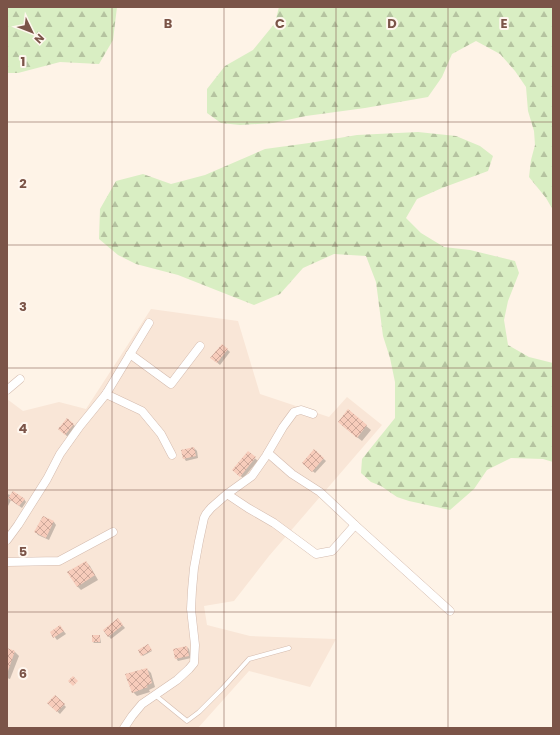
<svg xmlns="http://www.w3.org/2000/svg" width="560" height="735" font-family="Poppins,sans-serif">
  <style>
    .residential { fill: #f9e6d7 }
    .forest { fill: url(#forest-firs) }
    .shadow { fill: #0003 }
    .building { fill: url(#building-cross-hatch) }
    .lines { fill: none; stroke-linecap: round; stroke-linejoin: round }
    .lane-casing { stroke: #d4bbae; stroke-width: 5 }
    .street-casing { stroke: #d4bbae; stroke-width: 9 }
    .lane { stroke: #fff; stroke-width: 4 }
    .street { stroke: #fff; stroke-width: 8 }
    .grid { fill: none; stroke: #7b5448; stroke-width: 1; stroke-opacity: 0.55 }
    .grid-label { font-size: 13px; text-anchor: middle; font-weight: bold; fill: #7b5448; stroke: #fff7ef; stroke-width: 4; stroke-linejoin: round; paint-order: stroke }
  </style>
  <defs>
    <pattern id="forest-firs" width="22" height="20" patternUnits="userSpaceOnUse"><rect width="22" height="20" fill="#d9eec3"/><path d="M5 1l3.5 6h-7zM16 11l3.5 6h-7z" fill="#b5c3a0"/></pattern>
    <pattern id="building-cross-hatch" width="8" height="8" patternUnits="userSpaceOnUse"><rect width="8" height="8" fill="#f7ccbb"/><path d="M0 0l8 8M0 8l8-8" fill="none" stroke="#cda89a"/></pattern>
  </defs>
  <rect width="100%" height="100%" fill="#fef3e7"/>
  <polygon class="residential" points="151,309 238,321 260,394 329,417 347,397 382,425 269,556 234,601 204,606 207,625 250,636 336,639 310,687 249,671 198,728 7,728 7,399 23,411 59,402 86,409"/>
  <g class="forest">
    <polygon points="7,7 117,7 113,40 99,64 60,62 18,73 7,73"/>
    <polygon points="279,7 553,7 553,210 546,198 529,177 531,160 535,145 534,131 528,111 526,87 515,71 500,54 476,41 452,54 442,77 428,97 365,108 306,116 273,123 240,125 221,123 207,113 207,89 225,66 253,50 275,23"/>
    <polygon points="418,132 456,136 480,146 493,156 488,171 442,188 417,199 406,218 421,233 444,247 470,250 515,261 519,273 508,301 504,320 508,345 529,357 553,363 553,462 543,459 511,458 487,470 474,489 450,510 409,501 397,497 381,486 371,482 361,473 362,459 395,418 395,382 390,358 383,336 376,282 366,256 334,254 303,268 280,294 254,305 178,275 136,264 118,255 99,239 100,209 116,181 143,174 171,184 205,175 265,149 309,143 357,135"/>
  </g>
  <g class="shadow">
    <polygon points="222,345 230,352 220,365 214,360"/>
    <polygon points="348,411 371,430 362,441 343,426"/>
    <polygon points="67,419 76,427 68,437 59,429"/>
    <polygon points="194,448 197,451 198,458 186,461 184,458"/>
    <polygon points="314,450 326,461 315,473 303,463"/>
    <polygon points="248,452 258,461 243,478 236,472"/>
    <polygon points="7,494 24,499 26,502 22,508 11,500 8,506 7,505"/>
    <polygon points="43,517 54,522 56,525 49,540 38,535 36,532"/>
    <polygon points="86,562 90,566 98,580 81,590 77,586"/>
    <polygon points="120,622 125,628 111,639 104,630"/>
    <polygon points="62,629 66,634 57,640 51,632"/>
    <polygon points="99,636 100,637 101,643 94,643 93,642"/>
    <polygon points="149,646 152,651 143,656 142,655"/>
    <polygon points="187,647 189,649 191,658 178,661 176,658"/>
    <polygon points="7,649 15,652 19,656 10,679 7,678"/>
    <polygon points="147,669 151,673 155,687 149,690 150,692 137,696 133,692"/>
    <polygon points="55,696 66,707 60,714 48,703"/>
  </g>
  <g class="building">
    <polygon points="222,344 228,349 217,363 210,358"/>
    <polygon points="348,409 367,425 357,438 338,422"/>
    <polygon points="67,418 74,424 65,435 58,429"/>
    <polygon points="194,447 196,456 183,459 181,450"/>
    <polygon points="314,449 324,458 312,472 302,463"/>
    <polygon points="248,451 256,457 240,477 232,470"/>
    <polygon points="13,491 25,499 19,506 8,498"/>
    <polygon points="43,516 54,521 46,538 34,532"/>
    <polygon points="86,561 95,575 77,587 67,572"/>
    <polygon points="118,618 123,625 108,637 103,630"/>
    <polygon points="60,625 64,631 53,638 50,632"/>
    <rect x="92" y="635" width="8" height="7"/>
    <polygon points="148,644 152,650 141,656 138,650"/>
    <polygon points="187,646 189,656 175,659 173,649"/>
    <polygon points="7,648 15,651 8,671 7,671"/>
    <polygon points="147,668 152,683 146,686 148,687 132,693 125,674"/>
    <polygon points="73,676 78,681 73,686 68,681"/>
    <polygon points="55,695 65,704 57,712 47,703"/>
  </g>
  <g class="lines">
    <g class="lane-casing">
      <polyline id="lane" points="155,695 187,721 199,712 222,689 249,659 289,648"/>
    </g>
    <g class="street-casing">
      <g id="street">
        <polyline points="130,354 171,384 200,346"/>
        <polyline points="7,390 20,379"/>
        <polyline points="106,394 142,411 161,434 172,455"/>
        <polyline points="268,453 292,474 320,492 355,525"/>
        <polyline points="227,494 248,508 274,523 316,554 332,551 355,525 450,611"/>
        <polyline points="7,540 18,525 47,479 60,454 80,426 106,394 149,323"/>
        <polyline points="7,562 59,561 113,532"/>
        <polyline points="124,728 132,716 142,704 177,680 189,669 194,663 195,645 191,609 192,590 194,568 199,541 204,518 206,514 211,508 227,494 252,476 266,456 283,427 294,412 301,410 313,414"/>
      </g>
    </g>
    <use href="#lane" class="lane"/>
    <use href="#street" class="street"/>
  </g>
  <path class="grid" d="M112,7V728M224,7V728M336,7V728M448,7V728M7,122H553M7,245H553M7,368H553M7,490H553M7,612H553"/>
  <g class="grid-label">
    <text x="168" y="28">B</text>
    <text x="280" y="28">C</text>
    <text x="392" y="28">D</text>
    <text x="504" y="28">E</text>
    <text x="23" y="66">1</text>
    <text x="23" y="188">2</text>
    <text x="23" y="311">3</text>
    <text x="23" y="433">4</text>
    <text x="23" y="556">5</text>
    <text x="23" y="678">6</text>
  </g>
  <rect width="560" height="735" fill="none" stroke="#7b5448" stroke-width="16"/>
  <g transform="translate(32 32) rotate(133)" stroke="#fff7ef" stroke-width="3" paint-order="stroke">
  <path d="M0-3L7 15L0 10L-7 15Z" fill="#7b5448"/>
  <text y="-6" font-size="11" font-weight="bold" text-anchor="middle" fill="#7b5448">N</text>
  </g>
</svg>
